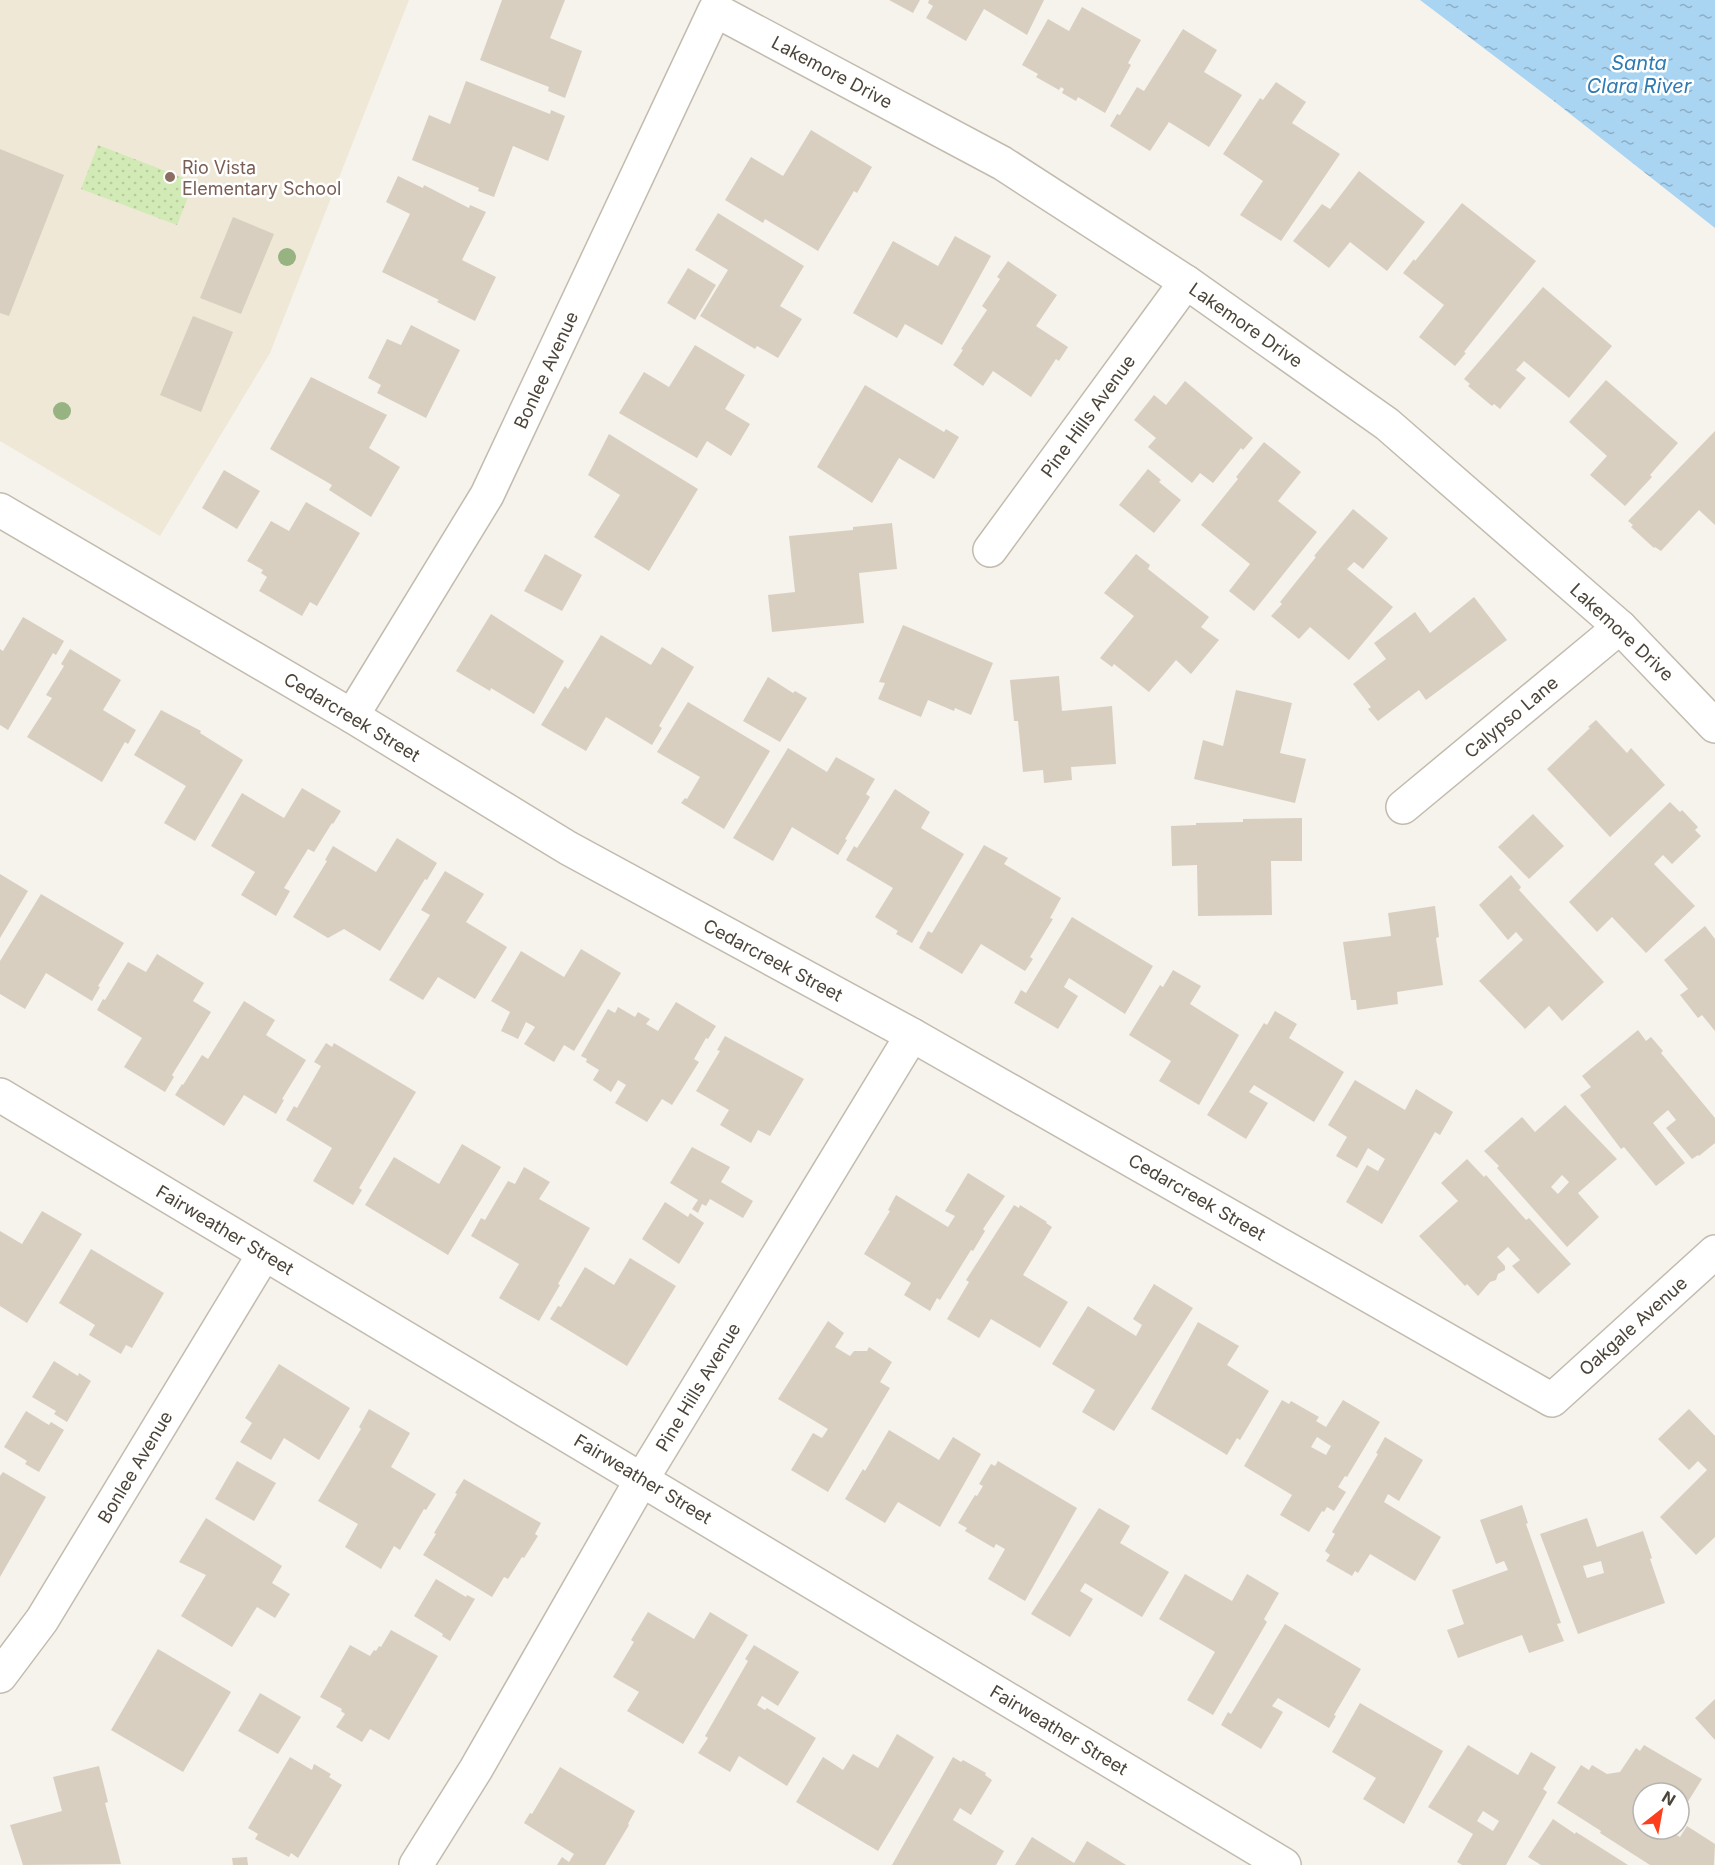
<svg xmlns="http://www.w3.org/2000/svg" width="1715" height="1865" font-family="Inter,sans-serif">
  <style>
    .education { fill: #efe8d6 }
    .park { fill: url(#park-dots) }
    .water { fill: url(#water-ripples) }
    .building { fill: #d8cfc1; fill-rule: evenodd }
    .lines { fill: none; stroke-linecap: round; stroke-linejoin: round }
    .minor-casing { stroke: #c2bbae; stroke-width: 36 }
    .minor { stroke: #fff; stroke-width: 33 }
    .tree { fill: #97b381 }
    .education-dot { fill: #8d6e63; stroke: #fff; stroke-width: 2 }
    .labels { text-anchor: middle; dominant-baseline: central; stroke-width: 5; stroke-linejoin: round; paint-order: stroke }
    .street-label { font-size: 18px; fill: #4b4439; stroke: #fff }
    .education-label { font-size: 18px; fill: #785e54; stroke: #fff; text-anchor: start }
    .water-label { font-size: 20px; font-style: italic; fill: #2e7ab2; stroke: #fff }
  </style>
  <defs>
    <pattern id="park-dots" width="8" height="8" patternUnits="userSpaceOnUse" patternTransform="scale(1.5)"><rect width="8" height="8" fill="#d2eab5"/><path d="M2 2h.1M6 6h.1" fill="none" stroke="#b6ca9c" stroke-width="1.8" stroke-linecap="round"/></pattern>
    <pattern id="water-ripples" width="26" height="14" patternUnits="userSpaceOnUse" patternTransform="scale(1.5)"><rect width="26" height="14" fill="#a9d4f2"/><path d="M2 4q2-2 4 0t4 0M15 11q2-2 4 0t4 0" fill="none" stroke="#8caec5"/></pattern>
  </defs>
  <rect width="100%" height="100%" fill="#f6f3ec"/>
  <polygon class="education" points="0,0 409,0 270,353 160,536 0,441"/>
  <polygon class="park" points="98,145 194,182 177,225 81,189"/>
  <polygon class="water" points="1420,0 1715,0 1715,228 1555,102"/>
  <g class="building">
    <polygon points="502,0 565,0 550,38 582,51 565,98 548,91 549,87 480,60"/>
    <polygon points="889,0 920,0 913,13"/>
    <polygon points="929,0 1044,0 1027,35 984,9 966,41 926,18 933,6 928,3"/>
    <polygon points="1082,7 1141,40 1128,63 1131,65 1105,113 1078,97 1076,101 1062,93 1064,89 1061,87 1059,90 1036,77 1038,74 1022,65 1048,19 1069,31"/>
    <polygon points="1183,29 1217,50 1204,72 1242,95 1209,147 1169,122 1150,151 1110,126 1117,114 1120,115 1137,87 1144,91"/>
    <polygon points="466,81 550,114 551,110 565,116 548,161 513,146 494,197 478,191 479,188 412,160 429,115 450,124"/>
    <polygon points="1276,82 1306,102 1292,123 1340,154 1281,241 1240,215 1263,181 1223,154 1260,98 1263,100"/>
    <polygon points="811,130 872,167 857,193 854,191 818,251 765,219 763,223 725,200 751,157 783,176"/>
    <polygon points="0,149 64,175 9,316 0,313"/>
    <polygon points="1359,171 1425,222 1387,271 1350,242 1329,268 1293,241 1322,204 1330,209"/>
    <polygon points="398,176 423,188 424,185 469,208 470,205 486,212 462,260 496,277 475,321 437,302 439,300 382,272 410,214 386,202"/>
    <polygon points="1462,203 1536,261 1464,352 1466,353 1455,366 1419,337 1444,305 1403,273 1414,259 1415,261"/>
    <polygon points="718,213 804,266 780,306 802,319 778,358 757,346 755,349 700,316 728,270 695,250"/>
    <polygon points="233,217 274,234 241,314 200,298"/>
    <polygon points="955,236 991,256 942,345 905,324 897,338 853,313 893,241 938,266"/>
    <polygon points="1008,261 1057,295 1036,326 1068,347 1059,361 1056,359 1031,397 993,371 983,386 953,365 963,350 961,349 987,310 982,306 1000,279 997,277"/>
    <polygon points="688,268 716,285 695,320 667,303"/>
    <polygon points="1543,287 1612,346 1569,398 1524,361 1516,370 1526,378 1500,409 1494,404 1492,406 1468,386 1470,384 1464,379"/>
    <polygon points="193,316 233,332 201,412 160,395"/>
    <polygon points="411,325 460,350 426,418 377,393 381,385 368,378 387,339 401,345"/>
    <polygon points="695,345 745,375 725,409 750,424 731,456 707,441 697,458 619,413 644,372 669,387"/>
    <polygon points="311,377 387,415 369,448 400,467 371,517 329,490 332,485 270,449"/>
    <polygon points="1606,380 1678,443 1650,475 1652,477 1625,506 1590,475 1607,456 1569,422"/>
    <polygon points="1185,381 1253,438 1243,450 1241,448 1213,483 1200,473 1192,483 1148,447 1156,438 1134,420 1154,395 1166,405"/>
    <polygon points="865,385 944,432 946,429 959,437 934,479 899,458 872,503 817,467"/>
    <polygon points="1715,431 1715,525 1699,510 1661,551 1655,547 1654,548 1631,527 1633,525 1628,521"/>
    <polygon points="609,434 698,489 649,571 594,537 620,495 588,475"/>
    <polygon points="1264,442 1301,472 1278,501 1317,532 1254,611 1229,591 1250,564 1201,525 1238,479 1236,477"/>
    <polygon points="1148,469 1161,480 1159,482 1181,500 1154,533 1119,505"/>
    <polygon points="224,470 260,491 237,529 202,508"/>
    <polygon points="306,502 360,533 317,606 310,602 302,616 259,591 267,577 261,573 263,570 247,561 271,521 289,531"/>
    <polygon points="1353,509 1388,538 1363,569 1354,562 1347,569 1393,607 1349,660 1310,627 1299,639 1271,616 1282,604 1280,602 1316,557 1314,556"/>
    <polygon points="892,523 897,569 859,573 864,623 772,632 768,595 795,592 789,536 853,530 853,527"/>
    <polygon points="545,554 582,575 562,611 524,591"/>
    <polygon points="1136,554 1150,565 1148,569 1209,617 1201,627 1219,640 1191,674 1176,660 1149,692 1114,664 1112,667 1100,658 1134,616 1104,593"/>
    <polygon points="1474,597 1507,640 1426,700 1419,690 1378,721 1368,709 1371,707 1353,684 1386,659 1374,643 1415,612 1430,633"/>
    <polygon points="491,614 564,661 534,714 491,688 490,691 456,671"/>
    <polygon points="23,617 64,641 56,655 53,653 8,730 0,725 0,649 3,651"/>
    <polygon points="903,625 993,663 971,715 955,708 954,711 928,700 921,717 878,699 885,683 879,682"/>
    <polygon points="601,635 651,665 662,647 694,667 659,726 662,728 652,745 606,717 586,751 541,725 565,686 568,689"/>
    <polygon points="70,649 121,680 103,710 136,730 128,744 125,742 102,782 27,737 52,698 46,695 64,666 61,664"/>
    <polygon points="1059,676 1062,711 1112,706 1116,764 1071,767 1072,780 1044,783 1043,770 1023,772 1018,721 1014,721 1010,680"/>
    <polygon points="768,677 793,693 795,691 807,698 780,742 743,721"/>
    <polygon points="1236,690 1292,703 1280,753 1306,759 1295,803 1194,779 1203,740 1223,746"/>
    <polygon points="688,702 770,751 724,829 681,803 685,798 687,799 700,777 657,752"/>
    <polygon points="161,710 201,731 200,733 243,760 195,841 164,823 186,786 134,755"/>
    <polygon points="1596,720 1627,753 1631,748 1665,785 1610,837 1547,769 1590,728 1588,727"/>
    <polygon points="788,748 827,772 836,757 875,779 866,794 870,797 845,839 847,840 838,855 792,827 773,861 733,838"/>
    <polygon points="302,788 341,811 333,824 332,823 314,852 308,849 284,888 290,891 276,916 241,895 255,872 211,846 242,793 284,818"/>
    <polygon points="895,789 930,812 921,828 964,854 912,943 896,934 898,931 875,917 893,888 846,860 854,846 857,848"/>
    <polygon points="1670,802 1680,812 1682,810 1698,827 1695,830 1701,836 1672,864 1663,855 1654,864 1695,906 1646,953 1612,917 1597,932 1569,902"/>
    <polygon points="1533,814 1564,846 1529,879 1498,847"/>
    <polygon points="1302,818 1302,861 1271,861 1272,915 1198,916 1197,865 1172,866 1171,826 1196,825 1196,823 1243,822 1243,819"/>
    <polygon points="397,838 437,863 427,880 425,879 380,951 344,929 328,938 293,917 327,861 325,860 333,846 376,872"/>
    <polygon points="984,845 1008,858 1004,864 1061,898 1050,918 1053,919 1030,957 1033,959 1025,971 981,944 962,974 919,948 928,931 932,933"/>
    <polygon points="445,871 484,894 466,922 507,947 475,999 438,977 423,1000 389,980 430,915 421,910"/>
    <polygon points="0,874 28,891 0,938"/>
    <polygon points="1511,875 1521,887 1519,890 1604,982 1562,1021 1549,1006 1525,1029 1479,981 1523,940 1516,932 1508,940 1479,905"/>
    <polygon points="41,894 124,943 98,986 100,987 92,1001 46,973 25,1009 0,994 0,961"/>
    <polygon points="1435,906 1439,937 1436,938 1443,985 1397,992 1398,1004 1357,1010 1356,1000 1351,1000 1343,942 1391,936 1388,913"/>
    <polygon points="1072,917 1153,966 1125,1014 1069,978 1064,987 1078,996 1058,1029 1014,1003 1021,990 1026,993"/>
    <polygon points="1705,926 1715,939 1715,1031 1702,1015 1698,1018 1680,995 1688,989 1664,960"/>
    <polygon points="581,949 621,973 574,1051 564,1045 554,1062 524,1044 535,1027 526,1022 518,1039 501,1031 510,1012 491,1001 521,951 564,977"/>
    <polygon points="157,954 204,983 193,1001 211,1012 172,1075 174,1077 165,1092 124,1067 142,1038 97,1010 103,999 105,1000 128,962 146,972"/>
    <polygon points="1173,970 1201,986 1190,1004 1239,1035 1199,1105 1159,1081 1171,1061 1129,1035 1160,985 1163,987"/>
    <polygon points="244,1001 275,1020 266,1035 306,1060 282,1099 284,1100 276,1114 244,1095 224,1126 175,1095 182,1084 183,1085 202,1055 208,1059"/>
    <polygon points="676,1002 716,1026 708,1039 706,1038 694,1059 699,1062 672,1105 662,1099 647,1122 615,1103 626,1085 618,1080 611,1092 593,1080 599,1070 586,1062 587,1059 581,1056 608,1009 615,1013 618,1007 635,1017 638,1012 650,1019 646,1024 658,1031"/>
    <polygon points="1275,1011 1297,1024 1289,1038 1344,1072 1314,1122 1254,1085 1249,1092 1268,1103 1246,1139 1207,1115 1264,1023 1267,1025"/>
    <polygon points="1638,1030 1646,1041 1651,1037 1663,1051 1661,1053 1715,1118 1715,1143 1699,1156 1698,1155 1692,1159 1666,1128 1676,1120 1668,1110 1653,1123 1685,1163 1656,1186 1624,1147 1621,1149 1580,1095 1591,1087 1582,1076"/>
    <polygon points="725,1036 804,1079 770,1136 758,1130 751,1143 720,1125 729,1110 696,1091 720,1051 717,1050"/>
    <polygon points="326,1043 332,1047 334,1043 416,1092 359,1188 362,1190 353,1205 313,1181 332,1148 286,1120 294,1106 297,1108 321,1066 314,1062"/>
    <polygon points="1355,1080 1405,1110 1416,1089 1453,1112 1440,1135 1435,1132 1382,1224 1346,1202 1367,1165 1378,1171 1385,1159 1368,1148 1357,1168 1336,1156 1347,1137 1328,1125"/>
    <path d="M1565,1105L1617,1159L1578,1193L1599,1217L1567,1247L1497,1168L1499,1166L1484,1151L1522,1117L1535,1132ZM1562,1175L1569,1182L1558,1194L1551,1187Z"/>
    <polygon points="462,1144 501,1167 448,1255 365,1205 394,1157 439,1184"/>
    <polygon points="692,1147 730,1167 721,1182 753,1201 743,1218 710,1199 706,1206 702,1204 698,1213 692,1209 698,1200 670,1183"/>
    <polygon points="1467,1159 1484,1177 1486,1175 1526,1220 1529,1218 1571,1264 1538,1294 1512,1266 1520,1260 1508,1247 1497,1257 1505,1266 1505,1270 1498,1274 1496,1280 1490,1282 1478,1296 1467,1284 1465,1286 1419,1236 1458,1201 1441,1183"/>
    <polygon points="524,1167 550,1182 539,1199 590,1228 558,1284 560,1285 539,1321 499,1298 519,1264 471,1236 481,1218 485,1220 508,1181 515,1184"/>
    <polygon points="968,1173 1005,1196 983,1229 985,1231 973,1251 971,1250 940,1300 937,1298 930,1311 904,1295 911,1283 864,1254 890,1211 888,1210 896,1195 948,1227 955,1216 945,1211"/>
    <polygon points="665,1202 688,1217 690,1213 704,1223 679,1264 642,1239"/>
    <polygon points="1014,1205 1019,1208 1020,1205 1047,1222 1046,1223 1052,1227 1023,1275 1068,1302 1040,1348 991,1319 979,1338 947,1319 969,1282 966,1280"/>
    <polygon points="42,1211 82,1234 27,1323 0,1306 0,1231 22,1244"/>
    <polygon points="91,1249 164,1293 132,1348 126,1345 121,1354 89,1335 95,1325 59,1303"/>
    <polygon points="630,1258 676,1286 627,1366 550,1319 558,1306 561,1307 585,1267 614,1285"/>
    <polygon points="1154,1284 1193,1308 1114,1431 1082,1412 1095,1390 1052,1364 1088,1306 1136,1336 1142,1325 1133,1319"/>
    <polygon points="828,1321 844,1333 835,1347 850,1356 854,1351 867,1351 869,1347 892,1362 880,1382 890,1388 828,1492 791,1470 813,1433 822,1438 828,1429 778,1399"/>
    <polygon points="1198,1322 1239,1346 1227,1365 1269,1391 1240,1440 1237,1438 1227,1455 1151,1409"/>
    <polygon points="54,1361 78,1376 79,1373 91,1381 67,1422 54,1414 56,1411 32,1397"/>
    <polygon points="279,1364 350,1408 319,1460 284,1438 271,1460 240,1442 252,1423 245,1418"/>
    <path d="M1282,1400L1289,1404L1291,1401L1319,1417L1316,1421L1326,1427L1343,1400L1380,1422L1347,1477L1345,1476L1338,1487L1346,1492L1334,1511L1327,1507L1324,1512L1322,1511L1309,1532L1280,1515L1292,1495L1244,1466ZM1317,1437L1331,1446L1326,1455L1311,1447Z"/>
    <polygon points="369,1409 410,1433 391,1467 436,1494 426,1510 424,1509 400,1550 394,1546 381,1569 345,1547 358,1524 318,1501 361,1429 359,1427"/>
    <polygon points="1689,1409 1715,1436 1715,1537 1696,1555 1660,1517 1707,1470 1698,1461 1689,1470 1658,1439"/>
    <polygon points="26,1411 49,1425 51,1422 64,1430 39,1472 25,1464 27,1461 4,1447"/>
    <polygon points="889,1430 939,1460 953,1437 981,1454 940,1527 898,1502 885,1523 845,1499 863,1469 865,1471"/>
    <polygon points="1385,1437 1423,1460 1399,1501 1388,1494 1384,1502 1441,1537 1415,1581 1370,1554 1358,1573 1355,1571 1352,1576 1326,1561 1330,1555 1325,1551 1335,1534 1332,1532 1378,1454 1376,1453"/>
    <polygon points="237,1461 276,1483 254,1521 215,1499"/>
    <polygon points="998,1461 1077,1508 1025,1601 988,1579 1005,1549 996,1544 994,1548 965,1531 967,1528 958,1523 975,1495 977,1496 983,1486 979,1484 991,1464 995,1466"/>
    <polygon points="3,1472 46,1497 0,1577 0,1476"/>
    <polygon points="464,1479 541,1523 535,1534 538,1536 524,1558 522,1557 508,1579 504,1577 492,1597 423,1555 436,1534 434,1533 457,1494 455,1493"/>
    <polygon points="1522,1505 1528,1523 1526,1524 1561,1623 1557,1624 1564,1641 1529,1653 1522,1635 1458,1658 1447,1630 1464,1624 1452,1590 1508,1570 1504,1561 1496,1564 1480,1520"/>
    <polygon points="1099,1508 1130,1526 1120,1543 1169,1572 1142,1617 1085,1583 1080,1591 1093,1599 1070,1637 1031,1614"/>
    <polygon points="206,1518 282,1566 272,1583 290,1594 275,1618 257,1607 232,1647 181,1616 206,1575 179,1562"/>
    <path d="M1587,1518L1597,1547L1643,1531L1652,1558L1650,1559L1665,1603L1578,1634L1540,1534ZM1601,1561L1604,1573L1587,1578L1583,1566Z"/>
    <polygon points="1185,1574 1232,1601 1247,1574 1279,1593 1264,1619 1267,1622 1213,1715 1187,1700 1215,1652 1159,1619"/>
    <polygon points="436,1579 466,1597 467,1595 475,1599 450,1641 442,1636 443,1634 414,1616"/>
    <polygon points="648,1612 694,1639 710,1612 748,1635 683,1744 627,1711 639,1692 613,1677 634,1642 631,1640"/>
    <polygon points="1285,1624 1361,1669 1334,1715 1336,1716 1329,1728 1278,1698 1272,1706 1283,1712 1261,1749 1221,1725 1228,1712 1231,1714"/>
    <polygon points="391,1630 438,1656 389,1740 370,1729 362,1742 336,1727 345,1714 341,1711 342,1709 320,1697 350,1645 370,1656 374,1650 376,1651 379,1646 381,1647"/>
    <polygon points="754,1645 799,1672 778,1706 762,1696 757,1705 765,1710 767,1708 816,1738 787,1786 739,1756 730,1772 698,1753 708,1738 705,1736 748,1661 745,1659"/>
    <polygon points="158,1649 231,1692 183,1772 111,1730"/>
    <polygon points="260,1693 301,1717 278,1754 238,1731"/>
    <polygon points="1715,1699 1715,1740 1695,1718"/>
    <polygon points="1360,1703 1443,1751 1404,1824 1363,1799 1376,1778 1332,1752"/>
    <polygon points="897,1734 934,1757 878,1851 796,1802 823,1757 843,1770 853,1754 878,1768"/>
    <path d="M1468,1745L1518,1775L1531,1752L1556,1767L1543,1789L1547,1792L1506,1865H1462L1457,1862L1473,1834L1428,1807ZM1483,1811L1499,1821L1493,1831L1477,1821Z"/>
    <polygon points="1644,1745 1702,1779 1679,1816 1679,1793 1643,1793 1643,1829 1671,1829 1670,1831 1680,1837 1687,1826 1715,1844 1714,1865 1650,1865 1600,1833 1601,1831 1557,1803 1581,1765 1589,1770 1592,1765 1607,1774 1620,1772 1636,1748 1640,1751"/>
    <polygon points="290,1757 312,1770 314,1764 331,1774 329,1777 342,1785 298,1858 291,1853 289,1857 255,1839 258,1834 248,1828"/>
    <polygon points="953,1757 961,1762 963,1760 986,1773 985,1775 992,1780 971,1815 960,1808 953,1820 1004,1851 996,1865 892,1865"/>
    <polygon points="99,1766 108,1802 105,1803 121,1864 23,1865 10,1825 62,1811 53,1777"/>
    <polygon points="560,1767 635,1811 628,1824 629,1825 605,1865 557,1865 562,1857 569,1862 574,1854 524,1823 530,1813 532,1814"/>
    <polygon points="1553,1819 1575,1834 1576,1832 1628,1865 1541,1865 1528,1857"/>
    <polygon points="1032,1837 1074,1863 1087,1841 1126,1865 1015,1865"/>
    <polygon points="247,1857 248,1865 233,1865 232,1858"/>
  </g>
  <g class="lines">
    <g class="minor-casing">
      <g id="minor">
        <polyline points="0,510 352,716 568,848 912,1035 1552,1400 1715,1252"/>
        <polyline points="990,550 1186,282"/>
        <polyline points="352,716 487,495 715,10 1002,163 1186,282 1387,424 1620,627 1715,726"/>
        <polyline points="1403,807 1620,627"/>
        <polyline points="0,1095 1284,1865"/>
        <polyline points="0,1676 42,1620 264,1254"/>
        <polyline points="416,1865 476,1769 642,1479 912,1035"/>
      </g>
    </g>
    <use href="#minor" class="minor"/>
  </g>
  <g class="tree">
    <circle cx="287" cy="257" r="9"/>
    <circle cx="62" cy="411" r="9"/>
  </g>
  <circle class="education-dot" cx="170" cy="177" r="6"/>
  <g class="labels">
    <g class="street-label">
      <text transform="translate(832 72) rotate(28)">Lakemore Drive</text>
      <text transform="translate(1246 325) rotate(35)">Lakemore Drive</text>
      <text transform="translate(546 370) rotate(-65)">Bonlee Avenue</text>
      <text transform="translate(1088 416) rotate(-54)">Pine Hills Avenue</text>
      <text transform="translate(1622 632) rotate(43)">Lakemore Drive</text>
      <text transform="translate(352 717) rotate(31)">Cedarcreek Street</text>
      <text transform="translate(1511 717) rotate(-40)">Calypso Lane</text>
      <text transform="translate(773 960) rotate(28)">Cedarcreek Street</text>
      <text transform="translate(1197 1197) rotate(30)">Cedarcreek Street</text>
      <text transform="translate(225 1230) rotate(31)">Fairweather Street</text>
      <text transform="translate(1633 1326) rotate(-42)">Oakgale Avenue</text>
      <text transform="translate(698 1387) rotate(-59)">Pine Hills Avenue</text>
      <text transform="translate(135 1467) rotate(-59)">Bonlee Avenue</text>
      <text transform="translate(643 1479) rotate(31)">Fairweather Street</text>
      <text transform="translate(1059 1730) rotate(31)">Fairweather Street</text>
    </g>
    <g class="education-label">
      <text x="182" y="167">Rio Vista<tspan x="182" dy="21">Elementary School</tspan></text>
    </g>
    <g class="water-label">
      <text x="1639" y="63">Santa<tspan x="1639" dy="23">Clara River</tspan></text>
    </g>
  </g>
  <g transform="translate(1661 1811) rotate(31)"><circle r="28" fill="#ffffff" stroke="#b7b4b0" stroke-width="1.5"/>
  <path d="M0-4.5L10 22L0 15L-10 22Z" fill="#fc3f1d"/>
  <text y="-9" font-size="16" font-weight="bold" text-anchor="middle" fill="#4b4439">N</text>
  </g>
</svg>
